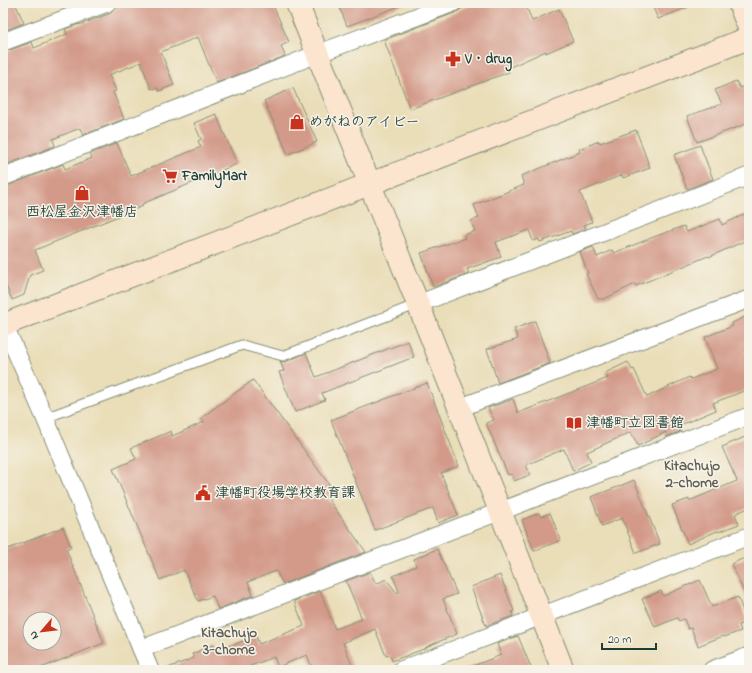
<svg xmlns="http://www.w3.org/2000/svg" width="752" height="673" font-family="'Indie Flower','Klee One',sans-serif">
  <style>
    .building { fill: #d39a89; fill-rule: evenodd }
    .lines { fill: none; stroke-linecap: round; stroke-linejoin: round }
    .lane-casing { stroke: #848e76; stroke-width: 11 }
    .street-casing { stroke: #848e76; stroke-width: 19 }
    .secondary-casing { stroke: #848e76; stroke-width: 24 }
    .lane { stroke: #fff; stroke-width: 9 }
    .street { stroke: #fff; stroke-width: 17 }
    .secondary { stroke: #fbe5cf; stroke-width: 22 }
    .labels { text-anchor: middle; dominant-baseline: central; stroke-width: 3; stroke-linejoin: round; paint-order: stroke }
    .poi-label { font-size: 14px; font-weight: bold; fill: #1f3d34; stroke: #f7f3e8; text-anchor: start }
    .neighbourhood-label { font-size: 15px; font-weight: bold; fill: #5e5e52; stroke: #f7f3e8 }
  </style>
  <rect width="100%" height="100%" fill="#f7f3e8"/>
  <filter id="ink" filterUnits="userSpaceOnUse"><feTurbulence type="fractalNoise" baseFrequency=".025" numOctaves="2"/><feDisplacementMap in="SourceGraphic" scale="8" xChannelSelector="R" yChannelSelector="G"/><feConvolveMatrix kernelMatrix="1 2 1 2 8 2 1 2 1" color-interpolation-filters="sRGB"/></filter>
  <filter id="wash" filterUnits="userSpaceOnUse"><feTurbulence type="fractalNoise" baseFrequency=".012" numOctaves="4" result="noise"/><feDisplacementMap in="SourceGraphic" scale="16" xChannelSelector="R" yChannelSelector="G"/><feGaussianBlur stdDeviation="0.9" result="paint"/><feColorMatrix in="noise" values="0 0 0 0 0 0 0 0 0 0 0 0 0 0 0 0 0 1.4 0 .05"/><feComposite in="paint" operator="in"/></filter>
  <g filter="url(#wash)">
    <rect width="100%" height="100%" fill="#eadeb9"/>
    <g id="blocks">
      <g class="building">
        <polygon points="3,3 15,3 24,23 3,31"/>
        <polygon points="134,3 272,3 289,42 281,46 285,56 217,83 209,65 198,37 161,52 174,85 159,91 157,88 154,89 153,88 151,89 141,62 109,75 116,91 113,92 124,119 83,135 80,128 53,139 55,146 3,166 3,52 7,51 32,42 34,48 67,34 65,29 79,24 79,25 111,13 115,9 123,6 124,7"/>
        <polygon points="338,3 405,3 405,4 347,26"/>
        <polygon points="477,3 525,3 532,21 559,9 573,41 546,53 546,51 508,68 509,72 410,109 384,40 457,12 461,9"/>
        <polygon points="651,3 696,3 696,4 658,19"/>
        <polygon points="736,81 740,88 744,86 749,98 749,123 697,142 687,116 722,104 715,90"/>
        <polygon points="293,88 317,142 288,154 264,101"/>
        <polygon points="216,114 237,164 142,204 143,206 35,250 43,270 30,275 24,295 12,300 3,279 3,187 7,186 63,164 65,169 92,158 90,154 117,143 131,176 201,147 198,141 201,139 194,123"/>
        <polygon points="636,130 650,168 623,178 622,175 580,192 592,222 584,225 586,229 572,234 571,231 540,242 539,239 533,241 529,230 496,242 501,257 467,269 469,274 433,287 421,253 465,238 464,235 475,231 471,221 479,218 474,205 524,185 521,176 580,152 579,149 599,141 600,143"/>
        <polygon points="700,145 713,179 687,189 674,155"/>
        <polygon points="749,212 749,239 709,257 708,256 636,286 635,284 604,299 598,299 586,274 588,273 580,252 593,247 597,257 612,250 614,253 651,238 684,226 687,232 720,219 722,225"/>
        <polygon points="749,315 749,349 745,351 749,362 749,389 713,403 716,410 678,426 680,432 668,436 667,437 666,432 638,446 631,432 587,452 591,462 573,471 564,449 526,465 530,475 514,481 512,474 508,475 486,423 494,420 488,408 513,399 518,413 608,378 605,373 628,362 632,370 634,369 647,397 689,377 691,379 717,369 705,337 733,326 732,323"/>
        <polygon points="535,321 550,363 498,383 487,349 518,339 514,329"/>
        <polygon points="408,341 414,357 322,393 325,400 295,412 279,372 284,371 280,361 285,362 306,353 316,377"/>
        <polygon points="253,380 331,487 331,494 326,496 366,552 283,584 276,571 248,582 253,595 218,609 213,596 198,601 184,570 160,580 113,469 136,459 131,448 171,431 172,436 204,422 201,418"/>
        <polygon points="427,383 459,466 441,473 458,515 438,523 433,508 375,530 331,420"/>
        <polygon points="745,437 749,446 749,510 748,508 735,514 739,524 718,532 717,531 688,544 672,505 689,499 689,501 737,481 722,447"/>
        <polygon points="634,480 660,544 636,553 622,518 602,526 591,497 620,486"/>
        <polygon points="539,513 540,517 550,513 561,540 534,551 522,520"/>
        <path d="M63,527L71,547L66,549L104,643L36,670H3V551ZM30,619H54V643H30Z"/>
        <polygon points="437,549 457,594 443,599 457,634 426,647 426,648 392,661 390,655 386,656 375,629 343,643 354,670 313,670 307,655 278,667 274,657 240,670 165,670 165,669 194,658 192,654 213,645 215,652 256,636 259,644 304,626 294,601 320,591 335,629 362,619 346,581 370,572 376,584 386,579 397,593 399,592 393,576 416,566 414,559"/>
        <polygon points="749,556 749,603 731,564"/>
        <polygon points="500,575 514,611 512,612 513,616 486,626 471,587"/>
        <polygon points="700,580 712,607 738,597 747,622 739,625 741,631 724,637 723,636 698,646 691,628 688,629 684,619 679,621 677,618 655,627 642,599 661,591 663,596"/>
        <polygon points="518,636 532,670 465,670 465,669 501,655 497,644"/>
      </g>
    </g>
  </g>
  <g filter="url(#ink)">
    <use href="#blocks" fill-opacity="0" stroke="#848e76" stroke-width="1"/>
    <g class="lines">
      <g class="lane-casing">
        <polyline id="lane" points="45,418 242,345 283,356 418,304"/>
      </g>
      <g class="street-casing">
        <g id="street">
          <polyline points="3,42 107,3"/>
          <polyline points="3,177 317,54 453,3"/>
          <polyline points="418,304 749,176"/>
          <polyline points="3,322 45,418 150,670"/>
          <polyline points="459,408 749,299"/>
          <polyline points="141,649 749,416"/>
          <polyline points="401,670 749,536"/>
          <polyline points="712,670 749,656"/>
        </g>
      </g>
      <g class="secondary-casing">
        <g id="secondary">
          <polyline points="297,3 418,304 563,670"/>
          <polyline points="739,3 749,28"/>
          <polyline points="3,325 749,38"/>
        </g>
      </g>
      <use href="#lane" class="lane"/>
      <use href="#street" class="street"/>
      <use href="#secondary" class="secondary"/>
    </g>
  </g>
  <defs>
    <g id="pharmacy-bare" transform="scale(1.2)"><path d="M-2-6h4v4h4v4h-4v4h-4v-4h-4v-4h4Z" fill="#c8321e" stroke="#f7f3e8" stroke-width="2.5" paint-order="stroke"/></g>
    <g id="shop-bare" transform="scale(1.2)"><path d="M-5-2.5h2.3a2.7 3.5 0 0 1 5.4 0H5L5.5 6h-11ZM-1.5-2.5h3a1.5 2.3 0 0 0-3 0Z" fill="#c8321e" stroke="#f7f3e8" stroke-width="2.5" paint-order="stroke"/></g>
    <g id="supermarket-bare" transform="scale(1.2)"><path d="M-6-5.5h2.5l.6 2H6L4.5 2H-2.5L-4.4-4H-6ZM-1.5 3.2a1.3 1.3 0 1 0 .1 0ZM3 3.2a1.3 1.3 0 1 0 .1 0Z" fill="#c8321e" stroke="#f7f3e8" stroke-width="2.5" paint-order="stroke"/></g>
    <g id="library-bare" transform="scale(1.2)"><path d="M-6-4Q-3-5.5-.7-3.5V5Q-3 3-6 4ZM6-4Q3-5.5 .7-3.5V5Q3 3 6 4Z" fill="#c8321e" stroke="#f7f3e8" stroke-width="2.5" paint-order="stroke"/></g>
    <g id="civic-bare" transform="scale(1.2)"><path d="M-.6-6.5H3V-4.5H.6V-3L4-1V1h2V6H-6V1h2V-1L-.6-3ZM-1.2 2.5V6h2.4V2.5Z" fill="#c8321e" stroke="#f7f3e8" stroke-width="2.5" paint-order="stroke"/></g>
  </defs>
  <g fill-rule="evenodd">
    <use href="#pharmacy-bare" x="453" y="59"/>
    <use href="#shop-bare" x="297" y="122"/>
    <use href="#supermarket-bare" x="170" y="176"/>
    <use href="#shop-bare" x="82" y="193"/>
    <use href="#library-bare" x="574" y="423"/>
    <use href="#civic-bare" x="203" y="493"/>
  </g>
  <g class="labels">
    <g class="poi-label">
      <text x="465" y="59">V・drug</text>
      <text x="309" y="122">めがねのアイビー</text>
      <text x="182" y="176">FamilyMart</text>
      <text x="82" y="212" text-anchor="middle">西松屋金沢津幡店</text>
      <text x="586" y="423">津幡町立図書館</text>
      <text x="215" y="493">津幡町役場学校教育課</text>
    </g>
    <g class="neighbourhood-label">
      <text x="692" y="466">Kitachujo<tspan x="692" dy="17">2-chome</tspan></text>
      <text x="229" y="633">Kitachujo<tspan x="229" dy="17">3-chome</tspan></text>
    </g>
  </g>
  <rect width="752" height="673" fill="none" stroke="#f7f3e8" stroke-width="16"/>
  <g transform="translate(42 631) rotate(242)"><circle r="19" fill="#f7f3e8" stroke="#a1aaa0"/>
  <path d="M0-3L7 15L0 10L-7 15Z" fill="#c8321e"/>
  <text y="-6" font-size="11" font-weight="bold" text-anchor="middle" fill="#1f3d34">N</text>
  </g>
  <path d="M602 643v6h54v-6" fill="none" stroke="#1f3d34" stroke-width="2"/>
  <text x="608" y="643" font-size="12" fill="#1f3d34" stroke="#f7f3e8" stroke-width="3" paint-order="stroke">20 m</text>
</svg>
